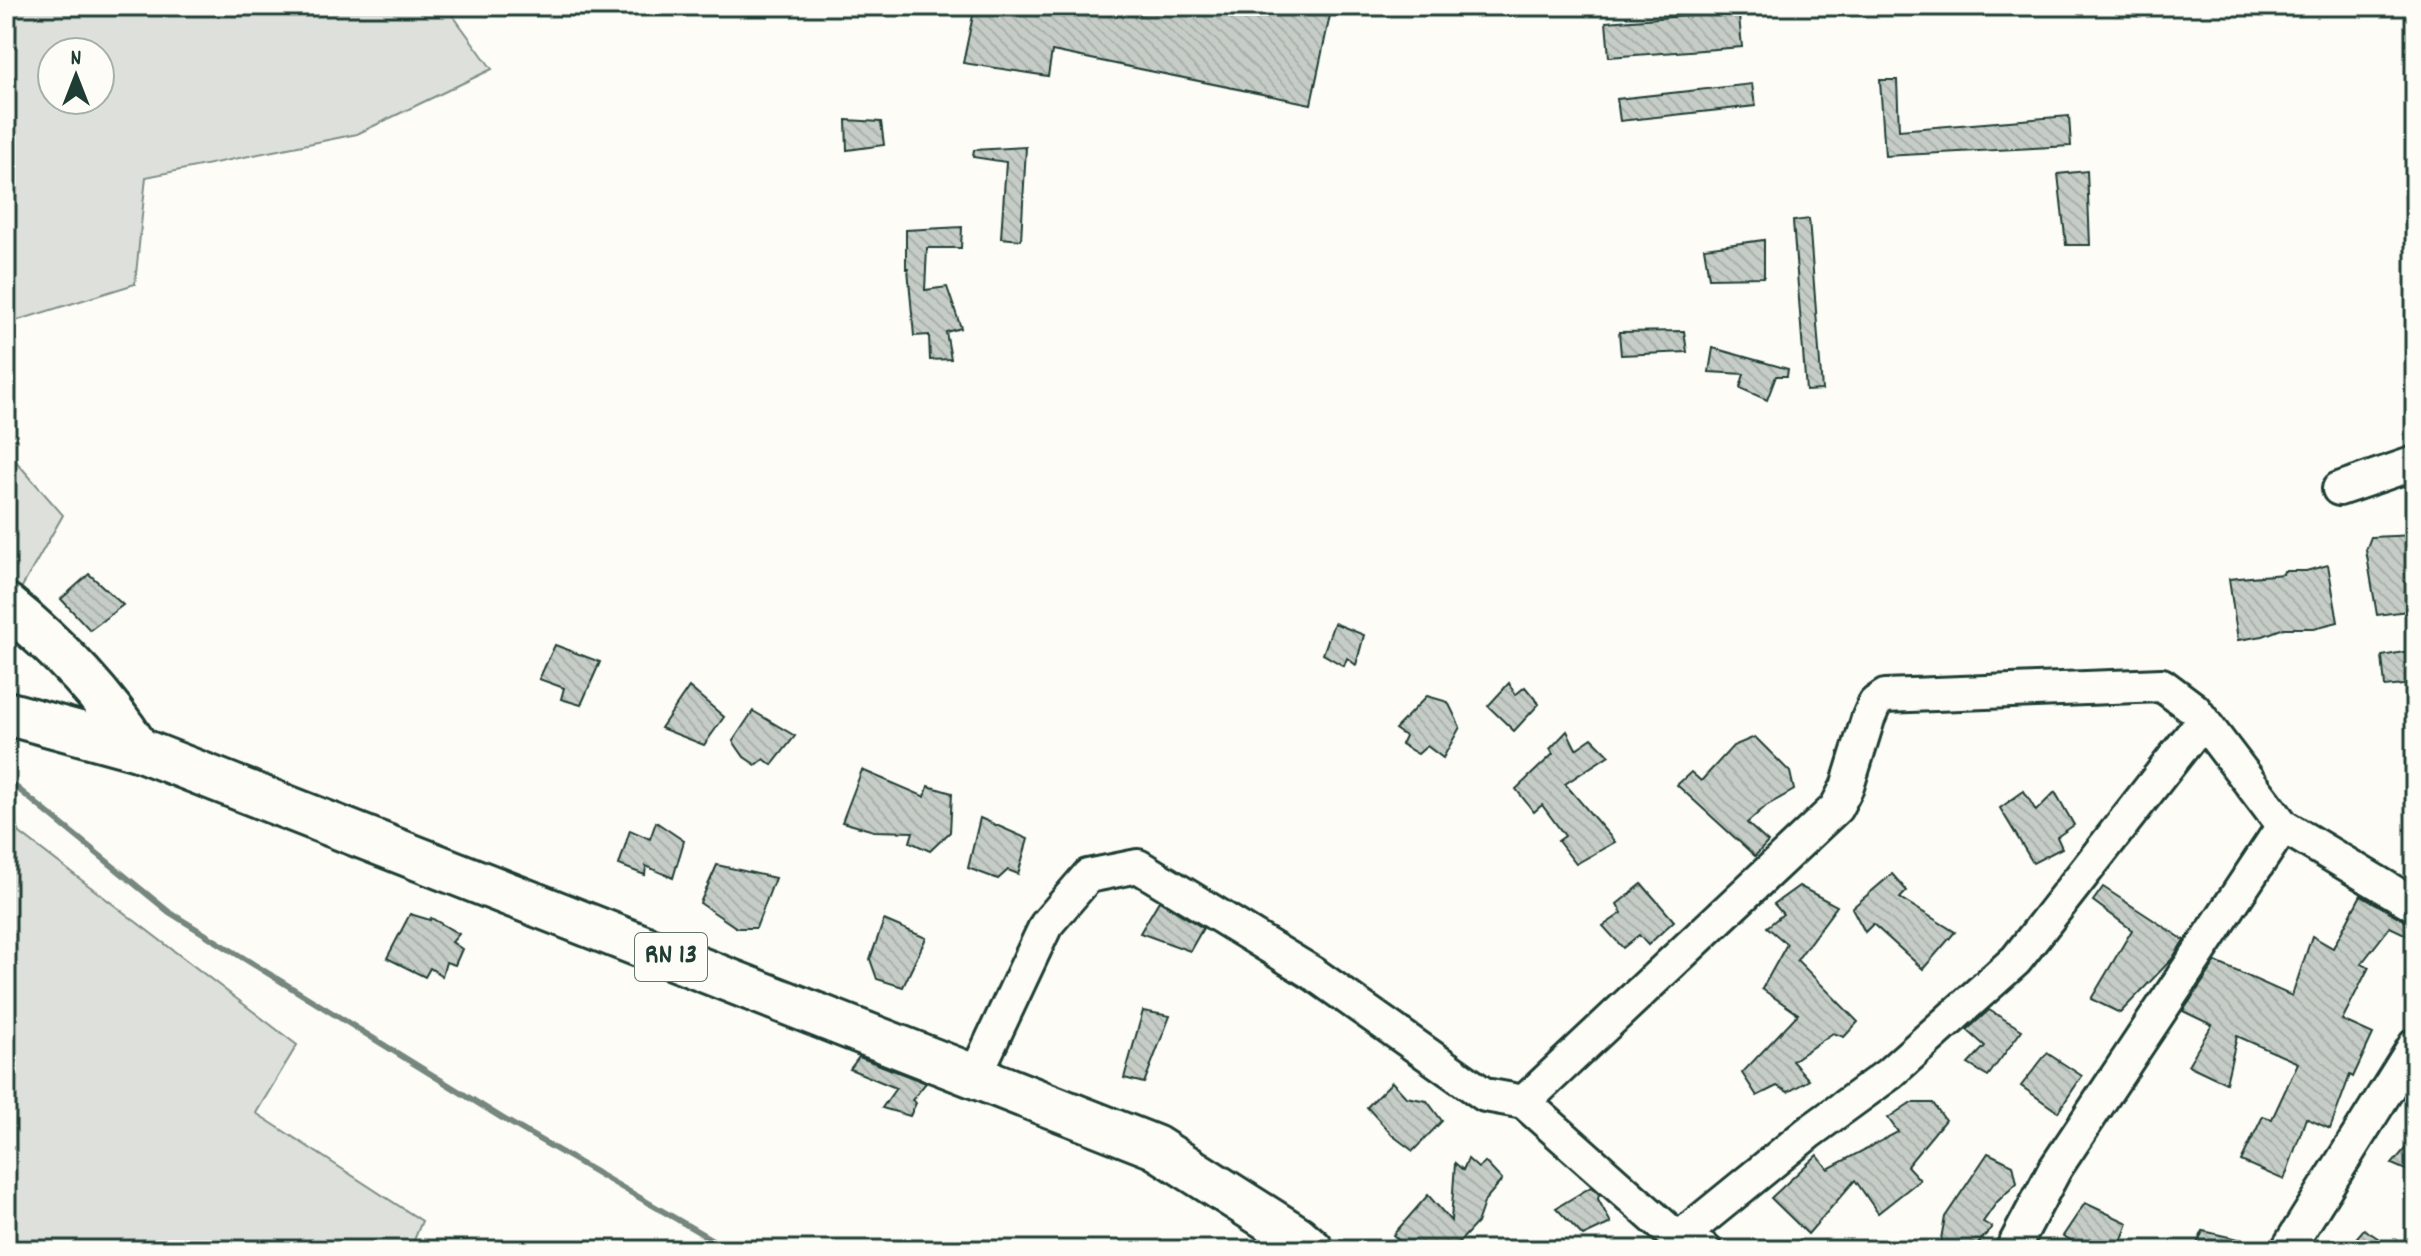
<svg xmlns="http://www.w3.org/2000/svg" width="2421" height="1256" font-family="Dekko,sans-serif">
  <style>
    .grass { fill: #dde0db; stroke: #7e8e88; stroke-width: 2; fill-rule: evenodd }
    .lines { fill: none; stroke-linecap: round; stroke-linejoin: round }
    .stream { stroke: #75877f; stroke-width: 6 }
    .building { fill: url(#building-back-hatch); stroke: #1f3d34; stroke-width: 2 }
    .minor-casing { stroke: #1f3d34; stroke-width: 38 }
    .major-casing { stroke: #1f3d34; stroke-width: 48 }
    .minor { stroke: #fdfcf7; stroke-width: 32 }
    .major { stroke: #fdfcf7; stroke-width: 42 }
    .labels { text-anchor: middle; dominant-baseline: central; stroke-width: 6; stroke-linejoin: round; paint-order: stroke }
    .shield { fill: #fdfcf7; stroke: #62766e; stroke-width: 2 }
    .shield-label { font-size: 28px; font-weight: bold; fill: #1f3d34 }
  </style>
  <defs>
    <pattern id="building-back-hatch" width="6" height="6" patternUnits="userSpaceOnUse" patternTransform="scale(2)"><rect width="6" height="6" fill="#c6cdc7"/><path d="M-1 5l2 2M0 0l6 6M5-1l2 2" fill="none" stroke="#aab1ac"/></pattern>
  </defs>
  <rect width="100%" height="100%" fill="#fdfcf7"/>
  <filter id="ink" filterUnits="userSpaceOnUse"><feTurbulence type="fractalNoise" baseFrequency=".0125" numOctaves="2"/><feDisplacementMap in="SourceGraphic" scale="16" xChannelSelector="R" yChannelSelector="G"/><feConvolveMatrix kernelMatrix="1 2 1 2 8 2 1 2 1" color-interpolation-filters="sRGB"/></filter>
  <g filter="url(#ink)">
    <g class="grass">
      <path d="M6,6H446L492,69L357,134L146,177L135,284L6,324ZM52,52H100V100H52Z"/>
      <polygon points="6,450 63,515 6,615"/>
      <polygon points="6,806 20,833 297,1045 256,1113 422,1221 410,1250 6,1250"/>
    </g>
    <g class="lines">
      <polyline class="stream" points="6,779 169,912 502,1118 730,1250"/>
    </g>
    <g class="building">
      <polygon points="975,6 1332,6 1311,104 1052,51 1048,76 963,63"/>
      <polygon points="1697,6 1738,6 1742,47 1609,57 1606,22 1697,15"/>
      <polygon points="1880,80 1897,80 1899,130 2069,116 2071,146 1885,156"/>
      <polygon points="1752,84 1755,106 1620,121 1617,99"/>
      <polygon points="846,120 881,122 884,145 847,150"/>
      <polygon points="1026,147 1021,240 1001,238 1006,162 973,157 974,150"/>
      <polygon points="2087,171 2090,245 2066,245 2058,174"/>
      <polygon points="1809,219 1822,390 1806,391 1793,221"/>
      <polygon points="962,227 961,248 927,248 925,290 947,287 961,328 946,332 951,359 930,360 929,335 914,336 908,269 906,269 906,230"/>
      <polygon points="1764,240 1764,277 1709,278 1704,248"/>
      <polygon points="1684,331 1687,352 1621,355 1619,332"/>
      <polygon points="1713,348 1788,369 1787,376 1776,376 1767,400 1740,388 1744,374 1709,372"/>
      <polygon points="2415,535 2415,610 2377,615 2366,550 2371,537"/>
      <polygon points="2328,565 2338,622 2314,628 2284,628 2263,636 2238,640 2229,579 2283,574 2284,571 2306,571"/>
      <polygon points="89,574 123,605 90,630 61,599"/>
      <polygon points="1334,623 1364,635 1356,665 1347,658 1344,666 1323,654"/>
      <polygon points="555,645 600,662 581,705 561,699 564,688 539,679"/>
      <polygon points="2409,651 2413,680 2403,685 2385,687 2382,656"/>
      <polygon points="1509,683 1515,695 1525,687 1539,704 1514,731 1488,706"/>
      <polygon points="689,687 724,717 704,745 661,728"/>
      <polygon points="1427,696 1448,702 1460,727 1443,758 1427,746 1418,754 1401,744 1405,736 1395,729"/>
      <polygon points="753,711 795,736 772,765 764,759 756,765 744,757 733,741"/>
      <polygon points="1567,731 1576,749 1592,738 1609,755 1565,784 1615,842 1576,864 1558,841 1565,836 1542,805 1534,812 1516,789 1553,754 1550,749"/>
      <polygon points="1755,737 1790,772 1794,790 1766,806 1747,823 1768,842 1755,856 1677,785 1691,772 1701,781 1733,746"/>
      <polygon points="862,770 925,797 928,786 952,793 950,832 930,851 910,842 913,832 874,831 842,822"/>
      <polygon points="2024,791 2036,811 2055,792 2074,825 2057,837 2062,848 2033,863 2000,808"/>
      <polygon points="980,818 1028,839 1018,874 1008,870 998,879 968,868"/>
      <polygon points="656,822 684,841 673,878 646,866 645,875 619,865 630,830 650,839"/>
      <polygon points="717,865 775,878 756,928 737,928 700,903"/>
      <polygon points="1892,874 1907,891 1900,898 1955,932 1923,969 1873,924 1865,932 1852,908"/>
      <polygon points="1642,884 1674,921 1648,945 1639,935 1623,948 1603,926 1622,913 1617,904"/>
      <polygon points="1799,886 1837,906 1797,960 1858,1022 1844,1037 1833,1033 1792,1061 1809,1080 1788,1092 1777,1086 1757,1096 1742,1073 1798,1014 1762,989 1787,944 1767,927 1783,914 1774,904"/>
      <polygon points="2103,887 2184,940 2172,959 2120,1013 2091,999 2132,930 2093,901"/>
      <polygon points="2361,895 2405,921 2415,924 2415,939 2390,927 2361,964 2369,967 2342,1020 2373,1034 2353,1077 2350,1075 2330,1129 2306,1118 2284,1180 2241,1161 2263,1116 2272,1119 2298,1063 2237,1036 2226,1083 2188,1065 2212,1025 2183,1011 2216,962 2292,996 2312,936 2333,948"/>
      <polygon points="1159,901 1203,928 1190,951 1140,933"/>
      <polygon points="410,914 430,920 431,918 459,934 452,942 462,949 455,965 446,962 442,976 430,968 425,977 387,958"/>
      <polygon points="884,920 926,938 903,987 877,979 870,959"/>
      <polygon points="1989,1010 2022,1030 1988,1076 1968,1064 1985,1046 1967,1030"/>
      <polygon points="1143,1011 1170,1016 1144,1083 1124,1078"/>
      <polygon points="2047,1053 2082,1076 2058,1112 2021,1086"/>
      <polygon points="859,1057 926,1083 912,1100 916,1103 910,1116 882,1108 896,1088 850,1069"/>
      <polygon points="1392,1082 1406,1097 1427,1101 1442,1121 1413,1151 1392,1135 1367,1107"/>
      <polygon points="1910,1103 1933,1103 1945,1120 1907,1166 1920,1180 1878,1213 1855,1180 1808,1234 1771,1198 1817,1155 1828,1169 1898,1132 1888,1118"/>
      <polygon points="2415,1137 2415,1174 2392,1164"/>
      <polygon points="1988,1153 2013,1165 2017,1183 1997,1202 1983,1222 1992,1227 1973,1250 1939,1250 1945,1217"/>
      <polygon points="1468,1159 1478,1168 1485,1162 1502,1180 1485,1200 1477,1223 1452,1250 1409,1250 1393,1235 1428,1195 1451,1221 1455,1163 1463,1170"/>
      <polygon points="1591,1187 1599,1194 1598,1199 1611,1223 1583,1236 1556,1208"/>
      <polygon points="2085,1203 2128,1223 2118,1250 2089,1250 2063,1236"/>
      <polygon points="2364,1229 2396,1250 2346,1250"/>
      <polygon points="2203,1231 2255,1243 2254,1250 2194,1250"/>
    </g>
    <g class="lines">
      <g class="minor-casing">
        <g id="minor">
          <polyline points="2339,489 2415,463"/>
          <polyline points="975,1076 1046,925 1088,876 1138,866 1314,974 1485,1095 1524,1102 1678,1239 1705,1250"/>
          <polyline points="1524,1102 1836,808 1847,787 1868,719 1875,703 1885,696 2162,685 2194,709 2283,826 2415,905"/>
          <polyline points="1678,1239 1808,1133 1889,1074 2016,960 2202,722"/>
          <polyline points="2012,1250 2055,1169 2283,826"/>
          <polyline points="2287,1250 2415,1045"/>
        </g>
      </g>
      <g class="major-casing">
        <g id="major">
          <path d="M6,605C58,647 102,692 138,749"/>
          <polyline points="6,713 138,749 1155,1147 1297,1237 1312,1250"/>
        </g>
      </g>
      <use href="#minor" class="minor"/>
      <use href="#major" class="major"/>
    </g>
  </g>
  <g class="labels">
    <rect class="shield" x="635" y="933" width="72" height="48" rx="6"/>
    <g class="shield-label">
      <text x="671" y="957">RN 13</text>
    </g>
  </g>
  <rect width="2421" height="1256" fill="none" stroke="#fdfcf7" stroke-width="32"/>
  <rect x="16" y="16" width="2389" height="1224" fill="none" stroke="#1f3d34" stroke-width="3" filter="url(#ink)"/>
  <g transform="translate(76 76)"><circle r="38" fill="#fdfcf7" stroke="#a4b0a9" stroke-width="2"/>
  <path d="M0-6L14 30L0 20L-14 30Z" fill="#1f3d34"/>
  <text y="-12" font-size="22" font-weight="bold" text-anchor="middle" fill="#1f3d34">N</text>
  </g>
</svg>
